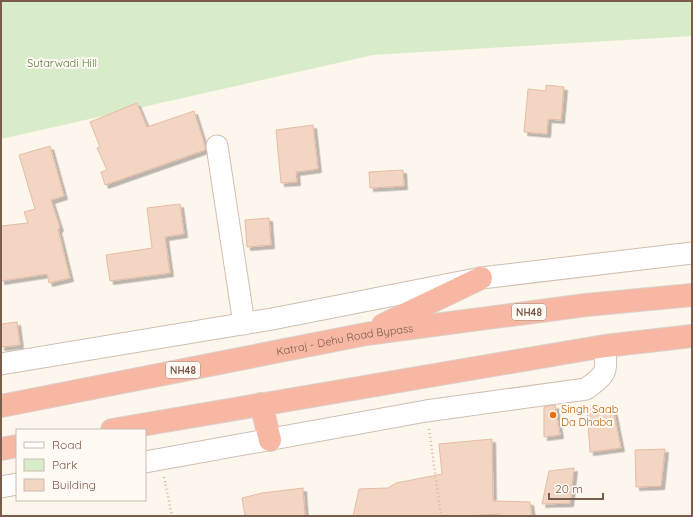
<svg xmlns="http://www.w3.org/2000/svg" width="693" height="517" font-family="Quicksand,sans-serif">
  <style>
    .green { fill: #d8ecc9 }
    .building { fill: #f3d5c3; stroke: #e6bba3; filter: url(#shadow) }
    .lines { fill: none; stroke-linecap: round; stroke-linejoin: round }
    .minor-casing { stroke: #d1beb0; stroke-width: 23 }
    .highway-casing { stroke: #dad1cd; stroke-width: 24 }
    .path { stroke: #d9b8a5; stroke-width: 2.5; stroke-dasharray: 1 3; stroke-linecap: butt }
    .minor { stroke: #fff; stroke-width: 21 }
    .highway { stroke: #f7b7a3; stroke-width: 22 }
    .food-dot { fill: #e8710a; stroke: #fffaf3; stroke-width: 1.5 }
    .labels { text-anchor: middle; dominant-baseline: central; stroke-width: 4; stroke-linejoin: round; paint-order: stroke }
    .shield { fill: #fffaf3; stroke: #a28b7f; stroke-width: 1 }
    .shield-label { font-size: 10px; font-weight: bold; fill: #7a5c4d }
    .park-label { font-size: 11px; fill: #537a41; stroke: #fffaf3 }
    .street-label { font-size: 11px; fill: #7a5c4d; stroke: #fffaf3 }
    .food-label { font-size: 11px; fill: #c56008; stroke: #fffaf3; text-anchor: start }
  </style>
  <defs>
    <filter id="shadow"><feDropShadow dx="3.5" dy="3.5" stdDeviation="0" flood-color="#0004"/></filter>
  </defs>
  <rect width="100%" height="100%" fill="#fdf6ec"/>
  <polygon class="green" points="1,1 692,1 692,36 373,55 1,139"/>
  <g class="building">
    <polygon points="546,85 564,87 561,120 548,119 547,134 524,132 528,89 546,91"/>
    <polygon points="137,103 147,127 194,111 205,146 205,150 105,185 101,172 107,170 97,148 100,147 90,122"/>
    <polygon points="313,125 318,169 296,172 297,182 281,183 276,130"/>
    <polygon points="50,146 64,196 51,200 60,228 58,229 70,278 49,283 47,274 1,281 1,226 28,223 24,212 35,209 19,155"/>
    <polygon points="403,170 404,186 370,188 369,172"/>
    <polygon points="180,204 184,234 165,237 170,273 110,281 106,255 152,248 147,208"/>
    <polygon points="269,218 271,245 247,247 245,220"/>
    <polygon points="17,322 20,345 1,347 1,324"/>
    <polygon points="555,405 560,435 544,437 544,407"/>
    <polygon points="613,408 621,448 590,452 587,409"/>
    <polygon points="492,439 493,501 530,502 532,516 499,516 499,514 466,516 353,516 359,489 388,488 396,483 442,474 439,444"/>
    <polygon points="665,449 661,486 636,487 635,450"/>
    <polygon points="574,468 570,503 542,504 549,471"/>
    <polygon points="303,488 305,516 245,516 242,498 262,493"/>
  </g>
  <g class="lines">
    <g class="minor-casing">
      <g id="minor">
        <polyline points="217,146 244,324"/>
        <polyline points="1,364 272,319 481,278 692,253"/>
        <path d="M145,462L426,411L586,389C609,372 606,373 605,346"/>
        <polyline points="1,487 17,484"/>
      </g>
    </g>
    <g class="highway-casing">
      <g id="highway">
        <polyline points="383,325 481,278"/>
        <polyline points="261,404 270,440"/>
        <path id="s1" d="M1,406L366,334L586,305L692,295"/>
        <polyline points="112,430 605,346 692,336"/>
        <polyline points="1,449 17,446"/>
      </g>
    </g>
    <g class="path">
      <polyline points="429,429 441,516"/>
      <polyline points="164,477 172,516"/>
    </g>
    <use href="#minor" class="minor"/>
    <use href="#highway" class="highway"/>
  </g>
  <circle class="food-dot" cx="553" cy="415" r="4"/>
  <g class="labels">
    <g class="shield">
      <rect x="512" y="304" width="34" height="16" rx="3"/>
      <rect x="166" y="362" width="34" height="16" rx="3"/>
    </g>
    <g class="shield-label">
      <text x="529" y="312">NH48</text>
      <text x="183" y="370">NH48</text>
    </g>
    <g class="park-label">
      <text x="62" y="63">Sutarwadi Hill</text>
    </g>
    <g class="street-label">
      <text stroke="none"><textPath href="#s1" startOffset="350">Katraj - Dehu Road Bypass</textPath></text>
    </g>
    <g class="food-label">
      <text x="561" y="409">Singh Saab<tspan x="561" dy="13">Da Dhaba</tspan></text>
    </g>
  </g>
  <rect width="693" height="517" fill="none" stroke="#7a5c4d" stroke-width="4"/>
  <rect x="16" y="429" width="130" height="72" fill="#fffaf3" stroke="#cabbb1"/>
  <rect x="24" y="442" width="20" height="6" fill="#ffffff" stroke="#cabbb1"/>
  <text x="52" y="449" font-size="12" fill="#7a5c4d">Road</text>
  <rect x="24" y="459" width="20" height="12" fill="#d8ecc9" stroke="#cabbb1"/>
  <text x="52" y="469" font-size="12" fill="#7a5c4d">Park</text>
  <rect x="24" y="479" width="20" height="12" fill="#f3d5c3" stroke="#cabbb1"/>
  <text x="52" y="489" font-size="12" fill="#7a5c4d">Building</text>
  <path d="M549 493v6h54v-6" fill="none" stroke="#7a5c4d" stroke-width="2"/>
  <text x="555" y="493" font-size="12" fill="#7a5c4d" stroke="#fffaf3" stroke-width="3" paint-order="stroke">20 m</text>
</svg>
